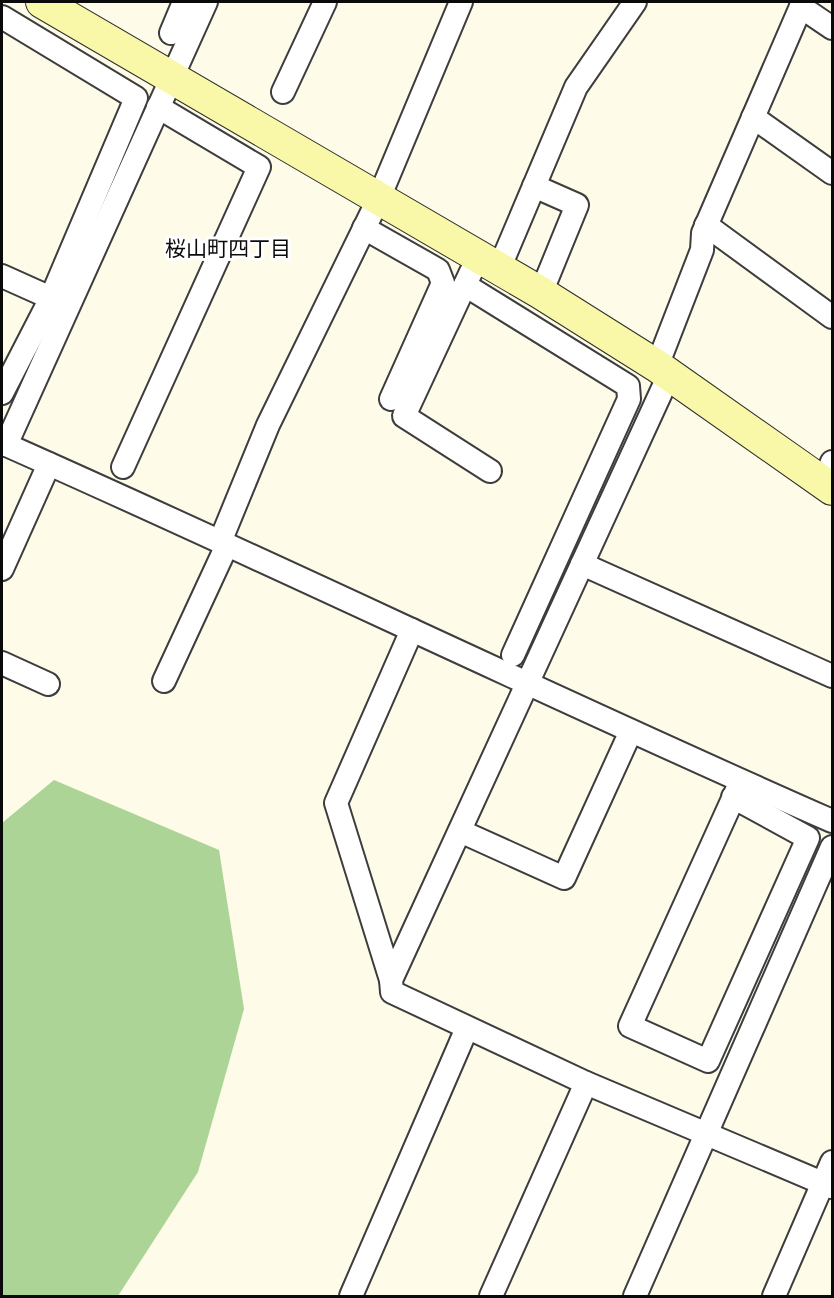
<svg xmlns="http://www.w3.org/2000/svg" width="834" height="1298" font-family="Bitter,'Noto Sans JP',serif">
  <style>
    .forest { fill: #acd496 }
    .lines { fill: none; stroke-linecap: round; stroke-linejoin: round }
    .street-casing { stroke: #3d3d3d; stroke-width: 26 }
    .secondary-casing { stroke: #2c2c2c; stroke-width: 34 }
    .street { stroke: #fff; stroke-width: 22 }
    .secondary { stroke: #f9f8a8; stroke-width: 32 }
    .labels { text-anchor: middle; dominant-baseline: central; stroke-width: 6; stroke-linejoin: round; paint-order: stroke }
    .neighbourhood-label { font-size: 21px; fill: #0a0a0a; stroke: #fff }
  </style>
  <rect width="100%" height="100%" fill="#fefbe9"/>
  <polygon class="forest" points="54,780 219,850 244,1009 198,1172 118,1296 2,1296 2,823"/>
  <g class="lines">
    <g class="street-casing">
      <g id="street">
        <polyline points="801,7 832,28"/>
        <polyline points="2,17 136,98 51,298 2,393"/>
        <polyline points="171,33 184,2"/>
        <polyline points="283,92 325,2"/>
        <polyline points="753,117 832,173"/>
        <polyline points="534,186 577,205 541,293"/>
        <polyline points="706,225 832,317"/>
        <polyline points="364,228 438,270 443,283 391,399"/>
        <polyline points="499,269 576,87 635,2"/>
        <polyline points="471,272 404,416 490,471"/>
        <polyline points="2,276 51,298"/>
        <polyline points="465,285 628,386 629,399 513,655"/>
        <polyline points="657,366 702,250 703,233 803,2"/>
        <polyline points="669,375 391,980 392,992 586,1083 832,1187"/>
        <path d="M2,443C280,566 554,699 832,821"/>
        <polyline points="6,445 206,2"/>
        <polyline points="123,467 259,167 158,107"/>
        <polyline points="824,483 832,462"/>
        <polyline points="220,542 268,425 379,198 461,2"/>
        <polyline points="582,564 832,676"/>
        <polyline points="2,569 49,464"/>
        <polyline points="2,663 48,684"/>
        <polyline points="164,681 227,545"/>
        <polyline points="733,797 808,838 708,1061 630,1026 741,781"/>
        <polyline points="460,831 564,878 631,731"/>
        <polyline points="391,980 336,803 412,630"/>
        <polyline points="351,1296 467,1028"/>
        <polyline points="491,1296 586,1083"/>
        <polyline points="635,1296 832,847"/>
        <polyline points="774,1296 832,1162"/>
      </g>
    </g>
    <g class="secondary-casing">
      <polyline id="secondary" points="42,2 541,293 657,366 832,489"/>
    </g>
    <use href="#street" class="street"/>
    <use href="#secondary" class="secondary"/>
  </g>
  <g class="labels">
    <g class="neighbourhood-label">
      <text x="228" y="249">桜山町四丁目</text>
    </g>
  </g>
  <rect width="834" height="1298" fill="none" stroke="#0a0a0a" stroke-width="6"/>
</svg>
